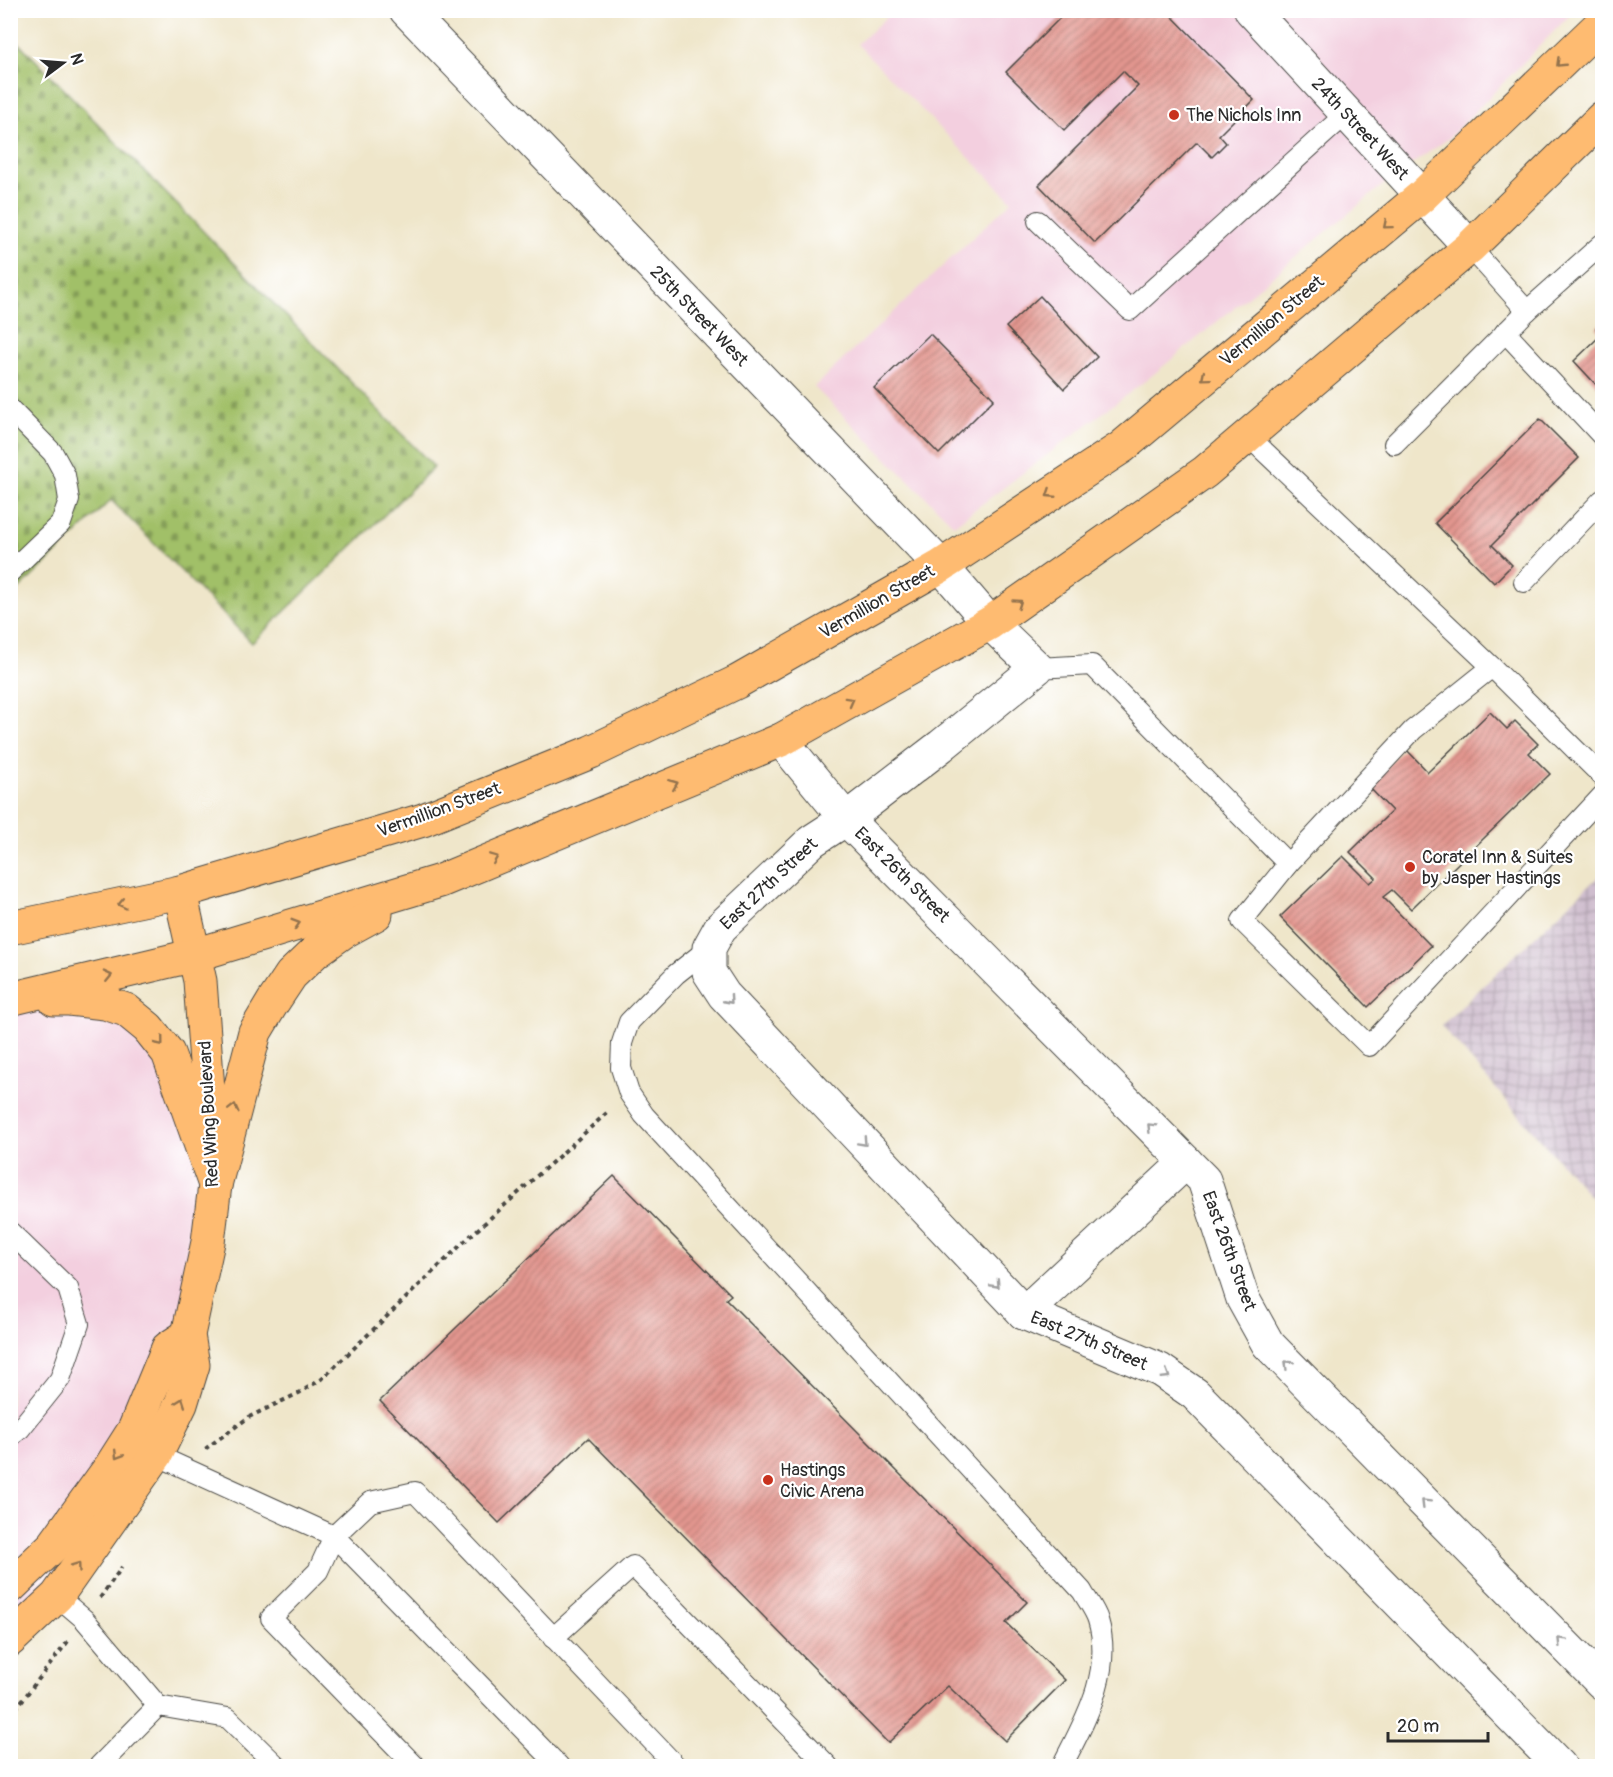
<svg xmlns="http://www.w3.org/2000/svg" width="1613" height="1777" font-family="Pangolin,sans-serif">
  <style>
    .built { fill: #f3cfdf }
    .industrial { fill: url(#industrial-grid) }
    .cemetery { fill: url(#cemetery-stones); stroke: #66764a; stroke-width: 1.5 }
    .building { fill: url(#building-hatch) }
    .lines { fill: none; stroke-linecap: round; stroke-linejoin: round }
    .service-casing { stroke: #484743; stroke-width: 22 }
    .minor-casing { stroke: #484743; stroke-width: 35 }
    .primary-casing { stroke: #484743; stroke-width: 35 }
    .trunk-casing { stroke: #484743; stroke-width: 35 }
    .path { stroke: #484743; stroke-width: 4; stroke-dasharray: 4.5 4.5; stroke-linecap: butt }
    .service { stroke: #fff; stroke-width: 20 }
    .minor { stroke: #fff; stroke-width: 33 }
    .primary { stroke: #febb71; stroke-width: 33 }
    .trunk { stroke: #febb71; stroke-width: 33 }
    .oneway { stroke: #94734e }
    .oneway2 { stroke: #a0a0a0 }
    .poi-dot { fill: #c8321e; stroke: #fff; stroke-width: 2 }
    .labels { text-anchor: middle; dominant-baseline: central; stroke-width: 4.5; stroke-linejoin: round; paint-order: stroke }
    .poi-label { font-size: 18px; fill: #2b2b2b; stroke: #fff; text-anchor: start }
    .street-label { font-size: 18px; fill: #2b2b2b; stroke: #fff }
  </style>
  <defs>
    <pattern id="industrial-grid" width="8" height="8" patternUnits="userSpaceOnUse" patternTransform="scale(1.5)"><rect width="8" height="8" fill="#cfbdce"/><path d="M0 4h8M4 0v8" fill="none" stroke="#a89aa7"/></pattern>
    <pattern id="cemetery-stones" width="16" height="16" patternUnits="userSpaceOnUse" patternTransform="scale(1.5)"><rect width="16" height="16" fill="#a1c068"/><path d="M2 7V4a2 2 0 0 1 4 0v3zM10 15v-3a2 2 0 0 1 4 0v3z" fill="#839c56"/></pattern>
    <pattern id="building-hatch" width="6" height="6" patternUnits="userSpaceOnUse" patternTransform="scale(1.5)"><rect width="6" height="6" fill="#e3968f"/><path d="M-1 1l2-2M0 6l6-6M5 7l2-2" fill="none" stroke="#b87b75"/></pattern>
  </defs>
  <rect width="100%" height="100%" fill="#fff"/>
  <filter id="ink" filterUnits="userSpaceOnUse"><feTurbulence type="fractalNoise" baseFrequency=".0167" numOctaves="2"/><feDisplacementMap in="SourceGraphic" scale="12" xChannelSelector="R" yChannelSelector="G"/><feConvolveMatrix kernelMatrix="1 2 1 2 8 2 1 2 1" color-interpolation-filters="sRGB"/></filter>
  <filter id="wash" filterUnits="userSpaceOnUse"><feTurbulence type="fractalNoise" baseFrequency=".008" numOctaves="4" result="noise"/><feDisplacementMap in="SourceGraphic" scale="24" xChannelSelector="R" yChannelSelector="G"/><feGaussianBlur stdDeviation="1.35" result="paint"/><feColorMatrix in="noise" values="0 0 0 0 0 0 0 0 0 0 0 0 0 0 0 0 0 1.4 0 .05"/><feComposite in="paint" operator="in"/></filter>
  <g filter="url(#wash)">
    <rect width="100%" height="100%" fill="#efe6ca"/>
    <g class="built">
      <polygon points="893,11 1574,11 1448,139 1389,180 1149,378 954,525 814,387 1012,201 857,44"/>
      <polygon points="11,1000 148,1028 215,1185 188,1335 75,1556 11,1630"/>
    </g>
    <polygon class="industrial" points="1602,873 1602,1210 1441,1026"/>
    <polygon class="cemetery" points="11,35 434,467 252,643 111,500 11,597"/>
    <g id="blocks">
      <g class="building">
        <polygon points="1068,10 1166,10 1254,100 1219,135 1226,143 1212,157 1197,142 1095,243 1039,185 1138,86 1123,71 1064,130 1006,72"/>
        <polygon points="1040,296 1097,357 1064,389 1006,327"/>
        <polygon points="1602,322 1602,391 1574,361 1602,334 1596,328"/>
        <polygon points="930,334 994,399 939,454 874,388"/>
        <polygon points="1540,419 1579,458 1492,545 1512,565 1494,583 1435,523"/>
        <polygon points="1490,712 1507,729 1515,721 1538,744 1529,753 1550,774 1411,909 1392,890 1383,897 1431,946 1368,1007 1280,917 1343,856 1370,883 1376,878 1350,852 1392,811 1367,785 1405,748 1428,772"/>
        <polygon points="614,1176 731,1295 726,1299 1027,1602 1006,1623 1065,1680 1005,1741 948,1686 888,1743 588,1438 499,1523 380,1401"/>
      </g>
    </g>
  </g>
  <g filter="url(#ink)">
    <use href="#blocks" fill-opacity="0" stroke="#484743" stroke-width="1.5"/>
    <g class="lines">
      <g class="service-casing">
        <g id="service">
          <polyline points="1038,221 1130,310 1346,114"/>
          <polyline points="1527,311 1602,244"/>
          <polyline points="1505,332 1602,436"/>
          <polyline points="10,409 53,453 65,475 69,500 61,523 10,572"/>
          <polyline points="1248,436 1492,667"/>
          <polyline points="1394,444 1527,311 1470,247"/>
          <polyline points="1524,582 1602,500"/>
          <polyline points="1037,668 1092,665 1288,864"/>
          <polyline points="1602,776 1492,667 1413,730 1288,864 1242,921 1369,1046 1602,796"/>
          <path d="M709,948L676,974L629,1022L622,1043L621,1068L629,1093L644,1115L1082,1591C1087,1600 1095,1610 1098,1620C1114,1672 1084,1722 1062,1766"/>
          <polyline points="10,1232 68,1288 79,1324 60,1379 20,1429 10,1437"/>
          <polyline points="156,1455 334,1536 559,1766"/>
          <polyline points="57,1596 84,1619 158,1706 228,1718 277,1766"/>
          <polyline points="553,1638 633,1566 828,1766"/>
          <polyline points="99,1766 158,1706"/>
          <polyline points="415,1766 271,1618 318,1571 334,1536 370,1502 415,1492 676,1766"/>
        </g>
      </g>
      <g class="minor-casing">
        <g id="minor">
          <polyline points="406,10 941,566 990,623 1037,668 941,746 846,819 812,841 720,928 709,948 709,972 724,995 1024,1313 1160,1370 1195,1394 1560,1766"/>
          <polyline points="1251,10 1470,247"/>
          <polyline points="781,740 846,819 1204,1180 1243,1299 1268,1344 1602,1683"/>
          <polyline points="1024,1313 1186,1162"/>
        </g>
      </g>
      <g class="primary-casing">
        <g id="primary">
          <polyline points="10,1587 53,1546 111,1466 134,1430 168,1348 188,1335"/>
          <polyline points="10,1640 57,1596 156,1455 181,1404 193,1365 188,1335 208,1242 215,1185 200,981 180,892"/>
        </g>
      </g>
      <g class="trunk-casing">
        <g id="trunk">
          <polyline points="10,928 180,892 423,820 591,752 737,682 871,606 941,566 1122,447 1422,196 1602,23"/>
          <polyline points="10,999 195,955 440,881 781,740 990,623 1205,472 1470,247 1602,118"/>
          <polyline points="54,999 69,999 105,1003 126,1010 148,1028 168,1053 215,1185"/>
          <polyline points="215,1185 255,1032 273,1002 291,975 315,952 343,932 376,914"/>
        </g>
      </g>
      <g class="path">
        <polyline points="205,1449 249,1417 299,1393 322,1379 466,1240 609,1111"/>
        <polyline points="100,1598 122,1567"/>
        <polyline points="10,1716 69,1640"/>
      </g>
      <use href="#service" class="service"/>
      <use href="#minor" class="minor"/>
      <use href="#primary" class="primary"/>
      <use href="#trunk" class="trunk"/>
    </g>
    <defs><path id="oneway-chevron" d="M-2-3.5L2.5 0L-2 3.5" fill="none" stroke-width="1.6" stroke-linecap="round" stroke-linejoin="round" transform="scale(1.5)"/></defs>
    <g class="oneway">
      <use href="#oneway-chevron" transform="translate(1560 63) rotate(136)"/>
      <use href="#oneway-chevron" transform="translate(1387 225) rotate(140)"/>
      <use href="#oneway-chevron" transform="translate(1205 377) rotate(140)"/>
      <use href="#oneway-chevron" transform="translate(1050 494) rotate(147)"/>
      <use href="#oneway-chevron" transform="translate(1018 603) rotate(-35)"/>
      <use href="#oneway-chevron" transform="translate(850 701) rotate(-29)"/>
      <use href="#oneway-chevron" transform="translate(674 784) rotate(-22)"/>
      <use href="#oneway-chevron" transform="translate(494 858) rotate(-22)"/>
      <use href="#oneway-chevron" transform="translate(122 904) rotate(168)"/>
      <use href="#oneway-chevron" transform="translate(296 924) rotate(-17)"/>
      <use href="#oneway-chevron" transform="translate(108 976) rotate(-13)"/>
      <use href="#oneway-chevron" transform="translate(160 1042) rotate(51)"/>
      <use href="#oneway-chevron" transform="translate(234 1108) rotate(-76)"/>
      <use href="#oneway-chevron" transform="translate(181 1402) rotate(-70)"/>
      <use href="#oneway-chevron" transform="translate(118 1455) rotate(122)"/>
      <use href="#oneway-chevron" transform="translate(77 1566) rotate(-54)"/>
    </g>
    <g class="oneway2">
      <use href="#oneway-chevron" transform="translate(729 1000) rotate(48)"/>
      <use href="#oneway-chevron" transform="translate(1151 1127) rotate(-135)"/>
      <use href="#oneway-chevron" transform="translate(863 1142) rotate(47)"/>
      <use href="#oneway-chevron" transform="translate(996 1284) rotate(47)"/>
      <use href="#oneway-chevron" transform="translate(1288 1364) rotate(-135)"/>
      <use href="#oneway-chevron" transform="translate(1166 1375) rotate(32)"/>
      <use href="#oneway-chevron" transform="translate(1425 1503) rotate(-135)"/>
      <use href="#oneway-chevron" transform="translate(1561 1641) rotate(-135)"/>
    </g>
  </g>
  <g class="poi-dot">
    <circle cx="1174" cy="115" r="6"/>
    <circle cx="1410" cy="867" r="6"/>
    <circle cx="768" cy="1480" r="6"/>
  </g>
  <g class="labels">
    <g class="poi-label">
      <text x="1186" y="115">The Nichols Inn</text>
      <text x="1422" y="857">Coratel Inn &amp; Suites<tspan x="1422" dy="21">by Jasper Hastings</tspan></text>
      <text x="780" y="1470">Hastings<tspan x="780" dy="21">Civic Arena</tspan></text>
    </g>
    <g class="street-label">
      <text transform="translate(1360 129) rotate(47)">24th Street West</text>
      <text transform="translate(699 316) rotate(46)">25th Street West</text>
      <text transform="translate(1272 321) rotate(-40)">Vermillion Street</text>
      <text transform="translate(877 602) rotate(-30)">Vermillion Street</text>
      <text transform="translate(439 810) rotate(-20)">Vermillion Street</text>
      <text transform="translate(902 875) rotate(45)">East 26th Street</text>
      <text transform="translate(769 884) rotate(-43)">East 27th Street</text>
      <text transform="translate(209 1114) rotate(-93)">Red Wing Boulevard</text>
      <text transform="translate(1229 1251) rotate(70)">East 26th Street</text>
      <text transform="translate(1089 1341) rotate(23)">East 27th Street</text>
    </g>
  </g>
  <rect width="1613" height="1777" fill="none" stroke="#fff" stroke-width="36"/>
  <g transform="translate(63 63) rotate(74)" stroke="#ffffff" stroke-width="4.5" paint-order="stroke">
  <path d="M0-4.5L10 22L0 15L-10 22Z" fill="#2b2b2b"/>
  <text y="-9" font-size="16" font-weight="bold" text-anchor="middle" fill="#2b2b2b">N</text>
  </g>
  <path d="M1388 1732v9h100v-9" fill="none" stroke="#2b2b2b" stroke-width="3"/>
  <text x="1397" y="1732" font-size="18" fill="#2b2b2b" stroke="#ffffff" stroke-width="4.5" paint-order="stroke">20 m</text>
</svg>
